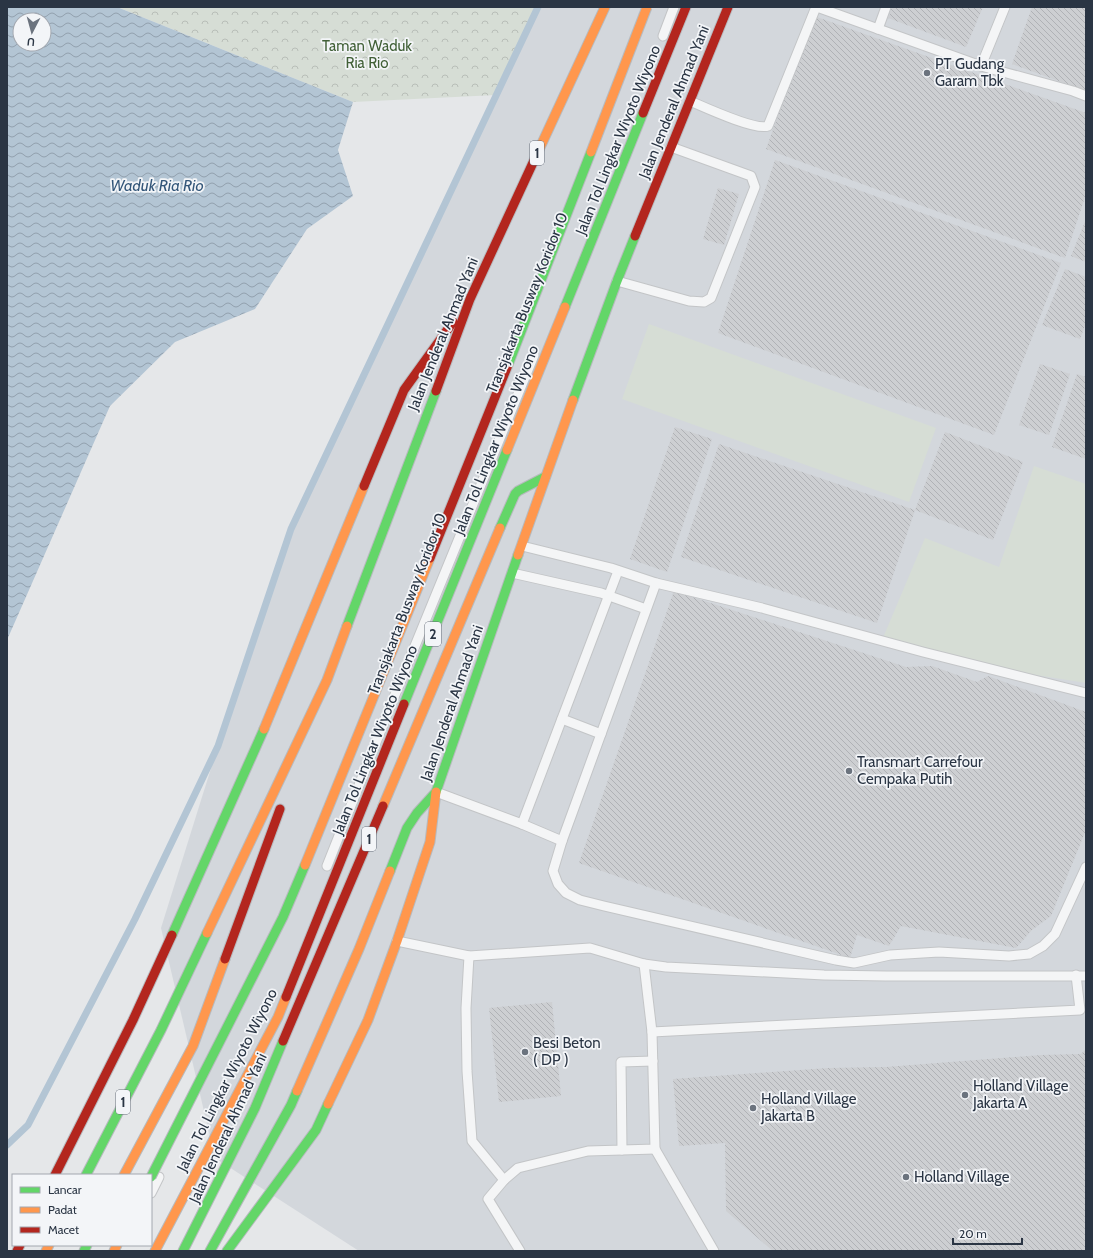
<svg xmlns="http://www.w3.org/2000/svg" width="1093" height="1258" font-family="Cabin,sans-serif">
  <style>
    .built { fill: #d3d7dc }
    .green { fill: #d6ddd5 }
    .forest { fill: url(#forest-crowns) }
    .water { fill: url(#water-waves); fill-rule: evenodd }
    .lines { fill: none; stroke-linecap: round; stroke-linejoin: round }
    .stream { stroke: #b3c5d4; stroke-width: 7 }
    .building { fill: url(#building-back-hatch) }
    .lane-casing { stroke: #c3c5c7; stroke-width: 11 }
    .fast-casing { stroke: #b7babe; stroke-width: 11 }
    .slow-casing { stroke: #b7babe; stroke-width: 11 }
    .jam-casing { stroke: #b7babe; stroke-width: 11 }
    .lane { stroke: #f4f5f6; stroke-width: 9 }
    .fast { stroke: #63d668; stroke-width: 9 }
    .slow { stroke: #ff974d; stroke-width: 9 }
    .jam { stroke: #b3261e; stroke-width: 9 }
    .fast-bridge-casing { stroke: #b7babe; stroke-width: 11; stroke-linecap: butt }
    .slow-bridge-casing { stroke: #b7babe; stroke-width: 11; stroke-linecap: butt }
    .jam-bridge-casing { stroke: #b7babe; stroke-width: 11; stroke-linecap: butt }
    .fast-bridge { stroke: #63d668; stroke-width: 9 }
    .slow-bridge { stroke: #ff974d; stroke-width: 9 }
    .jam-bridge { stroke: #b3261e; stroke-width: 9 }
    .poi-dot { fill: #6b737e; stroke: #f3f5f8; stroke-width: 1.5 }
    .labels { text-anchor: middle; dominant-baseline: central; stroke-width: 3.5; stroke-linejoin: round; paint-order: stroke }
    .shield { fill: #f3f5f8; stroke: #666f7a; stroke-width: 1 }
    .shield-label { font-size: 14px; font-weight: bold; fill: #2a3544 }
    .park-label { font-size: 15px; fill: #416037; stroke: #f3f5f8 }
    .poi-label { font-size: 15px; fill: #2a3544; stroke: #f3f5f8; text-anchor: start }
    .street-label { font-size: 15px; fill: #2a3544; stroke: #f3f5f8 }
    .water-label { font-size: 16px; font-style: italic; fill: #335679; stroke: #f3f5f8 }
  </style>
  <defs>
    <pattern id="forest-crowns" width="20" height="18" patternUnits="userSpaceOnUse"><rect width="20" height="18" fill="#d6ddd5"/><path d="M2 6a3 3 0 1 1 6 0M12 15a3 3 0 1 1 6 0" fill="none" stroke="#b8beb8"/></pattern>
    <pattern id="water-waves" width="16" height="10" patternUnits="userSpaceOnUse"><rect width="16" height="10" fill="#b3c5d4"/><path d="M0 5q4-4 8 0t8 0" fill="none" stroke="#92a1ae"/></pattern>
    <pattern id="building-back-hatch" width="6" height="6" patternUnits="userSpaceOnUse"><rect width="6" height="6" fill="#cdcfd2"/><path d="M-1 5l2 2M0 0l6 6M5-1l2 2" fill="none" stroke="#b0b2b6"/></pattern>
  </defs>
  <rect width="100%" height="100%" fill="#e5e7e9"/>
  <polygon class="built" points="538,7 1086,7 1086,1251 359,1251 215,1158 161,928 218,746 291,529"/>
  <g class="green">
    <polygon points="649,324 936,428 909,502 622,399"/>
    <polygon points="1034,466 1086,484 1086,683 967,664 880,645 925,538 999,567"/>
  </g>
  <polygon class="forest" points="117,7 538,7 496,95 353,102"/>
  <path class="water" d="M7,7H117L353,102L338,150L353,196L307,229L255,309L175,342L110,406L7,640ZM20,20H44V44H20Z"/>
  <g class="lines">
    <polyline class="stream" points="7,1145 28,1125 135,919 218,746 291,529 538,7"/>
  </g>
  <g class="building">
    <polygon points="892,7 983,7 966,47 888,18"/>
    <polygon points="1032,7 1086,7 1086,91 1012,64"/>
    <polygon points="814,16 1086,113 1086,194 1065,258 766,149"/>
    <polygon points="775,160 1061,263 994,435 718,333"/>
    <polygon points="718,188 739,194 724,245 703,239"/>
    <polygon points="1086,219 1086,262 1071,256"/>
    <polygon points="1065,269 1086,277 1086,323 1080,339 1042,325"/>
    <polygon points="1040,364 1070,374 1049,435 1019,425"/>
    <polygon points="1077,374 1086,377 1086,459 1052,447"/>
    <polygon points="675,427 712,439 667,572 630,559"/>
    <polygon points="945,432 1023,462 993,540 915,510"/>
    <polygon points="719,444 915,510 877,623 681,557"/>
    <polygon points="674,591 906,667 932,666 977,682 988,676 1086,712 1086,830 1051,916 1032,930 1016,948 901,926 889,946 857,935 850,958 579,863"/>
    <polygon points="552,1002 561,1096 499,1102 489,1008"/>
    <polygon points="1086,1049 1086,1251 773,1251 726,1211 725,1143 679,1146 673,1079 828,1068 886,1067 1041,1055 1081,1054"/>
  </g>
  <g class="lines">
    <g class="lane-casing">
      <g id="lane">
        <polyline points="817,7 981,66 1073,91 1086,96"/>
        <polyline points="878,29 886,7"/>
        <polyline points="663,36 674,7"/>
        <polyline points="981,66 1005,7"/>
        <path d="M690,101C704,107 756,131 768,126L816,7"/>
        <polyline points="617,281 689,301 704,302 711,298 755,187 751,176 671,147"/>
        <polyline points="522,546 611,568 656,583 762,608 923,652 1086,693"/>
        <polyline points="512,573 601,593 646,609"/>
        <polyline points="656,583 562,841 553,871 558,884 566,893 580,900 604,906 836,960 854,963 890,955 939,952 1009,956 1029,954 1043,946 1055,934 1086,867"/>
        <polyline points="562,719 601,734"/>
        <polyline points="436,792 522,824 562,841"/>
        <polyline points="522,824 618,571"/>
        <polyline points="327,866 390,707 534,355"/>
        <polyline points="397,941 469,956 590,948 644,964 666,967 824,975 886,976 1086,976"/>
        <polyline points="469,956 466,1008 467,1071 472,1141 504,1180"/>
        <polyline points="652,1032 1080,1010 1076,975"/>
        <polyline points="655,1149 714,1251"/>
        <polyline points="622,1150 655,1149 652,1032 644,964"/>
        <polyline points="151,1193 159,1177"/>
        <polyline points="520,1251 488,1199 504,1180 518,1168 588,1151 622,1150 621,1062 653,1061"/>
      </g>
    </g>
    <g class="fast-casing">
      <g id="fast">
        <polyline points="565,307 643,113"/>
        <polyline points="573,400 617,281 635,236"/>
        <polyline points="500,528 515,494 518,491 545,477"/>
        <polyline points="347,626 436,391"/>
        <polyline points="404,704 507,450"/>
        <polyline points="390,871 407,828 417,813 436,792 518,555"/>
        <polyline points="172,935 264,729"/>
        <polyline points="86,1175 161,1030 207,933"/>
        <polyline points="84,1251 87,1245"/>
        <polyline points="183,1251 255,1108 283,1041"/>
        <polyline points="210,1251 291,1105 297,1091"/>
        <polyline points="227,1251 316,1130 328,1104"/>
      </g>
    </g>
    <g class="slow-casing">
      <g id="slow">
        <polyline points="537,154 605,7"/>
        <polyline points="507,450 565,307"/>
        <polyline points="518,555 573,400"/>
        <polyline points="264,729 364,486"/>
        <polyline points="383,806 500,528"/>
        <polyline points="207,933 327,680 347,626"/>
        <polyline points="297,1091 359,949 390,871"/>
        <polyline points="328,1104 368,1020 397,941 430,842 436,792"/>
        <polyline points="124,1175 193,1046 225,959"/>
        <polyline points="46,1251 49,1245"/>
        <polyline points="114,1251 117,1245"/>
        <polyline points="155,1251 278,1017 286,997"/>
      </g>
    </g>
    <g class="jam-casing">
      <g id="jam">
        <polyline points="643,113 686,7"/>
        <polyline points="635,236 728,7"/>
        <polyline points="436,391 470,299 537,154"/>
        <polyline points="364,486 404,390 453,322"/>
        <polyline points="225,959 280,809"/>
        <polyline points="286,997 404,704"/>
        <polyline points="283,1041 383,806"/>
        <polyline points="55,1175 133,1020 172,935"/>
        <polyline points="17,1251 20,1245"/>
      </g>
    </g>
    <use href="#lane" class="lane"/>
    <use href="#fast" class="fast"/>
    <use href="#slow" class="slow"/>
    <use href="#jam" class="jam"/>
    <g class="fast-bridge-casing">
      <g id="fast-bridge">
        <polyline points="508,365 591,152"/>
        <polyline points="151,1177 283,917 305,865"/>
      </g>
    </g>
    <g class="slow-bridge-casing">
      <g id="slow-bridge">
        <polyline points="591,152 647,7"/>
        <polyline points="305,865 430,558"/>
      </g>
    </g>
    <g class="jam-bridge-casing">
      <polyline id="jam-bridge" points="430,558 508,365"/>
    </g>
    <use href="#fast-bridge" class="fast-bridge"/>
    <use href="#slow-bridge" class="slow-bridge"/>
    <use href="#jam-bridge" class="jam-bridge"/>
  </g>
  <g class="poi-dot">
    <circle cx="927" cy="73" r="4"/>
    <circle cx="849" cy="771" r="4"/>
    <circle cx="525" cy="1052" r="4"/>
    <circle cx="965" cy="1095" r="4"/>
    <circle cx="753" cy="1108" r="4"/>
    <circle cx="906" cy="1177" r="4"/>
  </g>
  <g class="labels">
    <g class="shield">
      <rect x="530" y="141" width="14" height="24" rx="3"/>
      <rect x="425" y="622" width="16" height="24" rx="3"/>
      <rect x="362" y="827" width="14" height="24" rx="3"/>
      <rect x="116" y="1090" width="14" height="24" rx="3"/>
    </g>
    <g class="shield-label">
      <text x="537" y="153">1</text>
      <text x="433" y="634">2</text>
      <text x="369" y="839">1</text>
      <text x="123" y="1102">1</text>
    </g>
    <g class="park-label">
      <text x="367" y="46">Taman Waduk<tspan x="367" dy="17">Ria Rio</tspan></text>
    </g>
    <g class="poi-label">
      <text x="935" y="64">PT Gudang<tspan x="935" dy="17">Garam Tbk</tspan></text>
      <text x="857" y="762">Transmart Carrefour<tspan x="857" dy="17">Cempaka Putih</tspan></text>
      <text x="533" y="1043">Besi Beton<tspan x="533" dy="17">( DP )</tspan></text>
      <text x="973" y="1086">Holland Village<tspan x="973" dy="17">Jakarta A</tspan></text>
      <text x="761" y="1099">Holland Village<tspan x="761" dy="17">Jakarta B</tspan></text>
      <text x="914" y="1177">Holland Village</text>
    </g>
    <g class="street-label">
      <text transform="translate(674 102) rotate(-68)">Jalan Jenderal Ahmad Yani</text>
      <text transform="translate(618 140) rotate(-68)">Jalan Tol Lingkar Wiyoto Wiyono</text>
      <text transform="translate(527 303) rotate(-68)">Transjakarta Busway Koridor 10</text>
      <text transform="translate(443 334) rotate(-68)">Jalan Jenderal Ahmad Yani</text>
      <text transform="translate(496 440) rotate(-68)">Jalan Tol Lingkar Wiyoto Wiyono</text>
      <text transform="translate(407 604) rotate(-69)">Transjakarta Busway Koridor 10</text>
      <text transform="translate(452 703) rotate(-71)">Jalan Jenderal Ahmad Yani</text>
      <text transform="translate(375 740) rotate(-68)">Jalan Tol Lingkar Wiyoto Wiyono</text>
      <text transform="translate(227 1080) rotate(-63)">Jalan Tol Lingkar Wiyoto Wiyono</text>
      <text transform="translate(228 1128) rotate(-65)">Jalan Jenderal Ahmad Yani</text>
    </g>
    <g class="water-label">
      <text x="157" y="185">Waduk Ria Rio</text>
    </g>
  </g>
  <rect width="1093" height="1258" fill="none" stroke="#2a3544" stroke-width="16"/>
  <rect x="12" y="1174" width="140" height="72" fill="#f3f5f8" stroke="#a3a8b0"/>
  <rect x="20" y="1187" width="20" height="6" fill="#63d668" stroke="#a3a8b0"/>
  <text x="48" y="1194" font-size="12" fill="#2a3544">Lancar</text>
  <rect x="20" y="1207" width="20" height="6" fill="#ff974d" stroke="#a3a8b0"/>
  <text x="48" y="1214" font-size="12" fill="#2a3544">Padat</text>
  <rect x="20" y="1227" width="20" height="6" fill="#b3261e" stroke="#a3a8b0"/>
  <text x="48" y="1234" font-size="12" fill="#2a3544">Macet</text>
  <g transform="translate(32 32) rotate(186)"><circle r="19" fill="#f3f5f8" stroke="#a3a8b0"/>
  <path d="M0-3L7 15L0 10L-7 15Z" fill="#6b737e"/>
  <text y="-6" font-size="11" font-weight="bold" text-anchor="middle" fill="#2a3544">U</text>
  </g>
  <path d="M953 1238v6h69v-6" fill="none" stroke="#2a3544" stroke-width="2"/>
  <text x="959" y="1238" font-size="12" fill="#2a3544" stroke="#f3f5f8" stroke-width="3" paint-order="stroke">20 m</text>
</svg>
